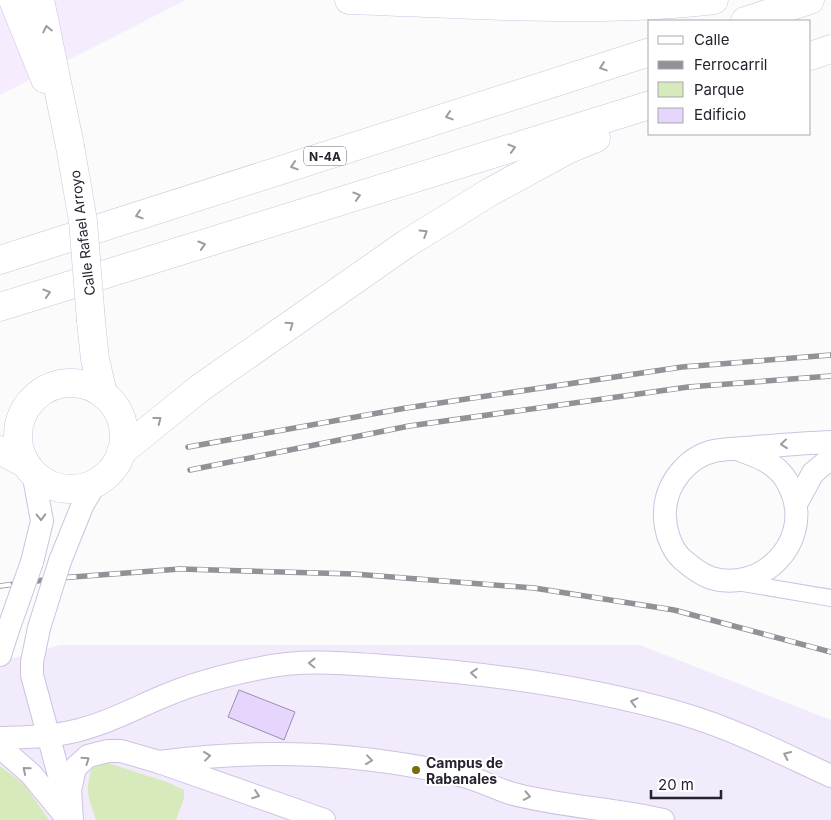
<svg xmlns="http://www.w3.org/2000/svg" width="831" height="820" font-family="Inter,sans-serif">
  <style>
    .built { fill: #f1ebfb }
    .industrial { fill: #f5edfe }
    .green { fill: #d7eabb }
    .building { fill: #e6d6fd; stroke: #9a8fac }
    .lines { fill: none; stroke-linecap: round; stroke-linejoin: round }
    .pedestrian-casing { stroke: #cfc2e1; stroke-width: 18 }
    .minor-casing { stroke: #cfc2e1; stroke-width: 24 }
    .tertiary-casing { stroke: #cfc2e1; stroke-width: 29 }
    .primary-casing { stroke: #cfc2e1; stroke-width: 29 }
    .pedestrian { stroke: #fff; stroke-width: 16 }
    .minor { stroke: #fff; stroke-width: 22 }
    .tertiary { stroke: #fff; stroke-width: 28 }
    .primary { stroke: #fff; stroke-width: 28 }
    .rail-casing { stroke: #939197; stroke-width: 5.5 }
    .rail { stroke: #fff; stroke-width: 4; stroke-dasharray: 11; stroke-linecap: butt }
    .minor-bridge-casing { stroke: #cfc2e1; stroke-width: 24; stroke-linecap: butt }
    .tertiary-bridge-casing { stroke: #cfc2e1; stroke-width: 29; stroke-linecap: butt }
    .minor-bridge { stroke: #fff; stroke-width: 22 }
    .tertiary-bridge { stroke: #fff; stroke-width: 28 }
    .oneway { stroke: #9e9ca1 }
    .poi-dot { fill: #776d0a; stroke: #fff; stroke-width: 2 }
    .labels { text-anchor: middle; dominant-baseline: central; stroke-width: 4; stroke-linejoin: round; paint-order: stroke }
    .shield { fill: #fff; stroke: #68646d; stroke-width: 1 }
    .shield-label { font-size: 12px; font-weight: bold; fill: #27222e }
    .street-label { font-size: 14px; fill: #27222e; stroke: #fff }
    .poi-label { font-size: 14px; font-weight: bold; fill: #27222e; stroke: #fff; text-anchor: start }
  </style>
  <rect width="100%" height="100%" fill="#fbfbfb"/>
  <polygon class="built" points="60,645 640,645 831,720 831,820 0,820 0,662"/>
  <polygon class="industrial" points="0,0 186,0 0,95"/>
  <g class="green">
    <path d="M108,763L167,782L184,790V798L176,820H96C89,796 84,794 92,768Z"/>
    <polygon points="0,766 25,785 49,820 0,820"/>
  </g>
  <polygon class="building" points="239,690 295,712 284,740 228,717"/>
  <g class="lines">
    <g class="pedestrian-casing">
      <polyline id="pedestrian" points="737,582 831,598"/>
    </g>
    <g class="minor-casing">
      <g id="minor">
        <path d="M737,449C753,455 769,460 780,472C787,479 790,487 793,495C810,545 760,593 711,578C700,574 691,567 682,559C670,548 664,527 665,511C666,484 687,457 714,451C727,448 742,449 756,447C781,445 806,443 831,442"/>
        <polyline points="796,504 813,473 831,458"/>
        <polyline points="60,561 83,504 97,481"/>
        <polyline points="32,562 42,521 33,472"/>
        <polyline points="39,628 32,662 32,675 66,801"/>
        <polyline points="0,655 9,627"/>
        <path d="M0,738C29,737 58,737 86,728C115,720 141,705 169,694C198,682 231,674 261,668C305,658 353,664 398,667C496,674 589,687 683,714C734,729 783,754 831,776"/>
        <polyline points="0,747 31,774 66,817"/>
        <path d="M159,762C267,748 357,752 464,776C480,780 494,788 510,793C560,807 613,808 663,820"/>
        <polyline points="72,820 70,790 75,768 88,756 108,751 121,751 159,762 324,820"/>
      </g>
    </g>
    <g class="tertiary-casing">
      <g id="tertiary">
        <polyline points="13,0 45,79"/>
        <polyline points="40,0 70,146"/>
        <polyline points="91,321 95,359 103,394"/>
        <circle cx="71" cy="436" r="53"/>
      </g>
    </g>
    <g class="primary-casing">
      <g id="primary">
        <path d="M349,0C470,4 593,14 714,0"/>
        <polyline points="745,21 810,0"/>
        <polyline points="810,56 831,49"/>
        <polyline points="0,260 650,52"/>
        <polyline points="0,307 650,105"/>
        <polyline points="0,450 26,464"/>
        <polyline points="121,452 200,388 406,244 490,192 569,149 596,138"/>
      </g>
    </g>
    <use href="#pedestrian" class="pedestrian"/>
    <use href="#minor" class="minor"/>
    <use href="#tertiary" class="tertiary"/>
    <use href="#primary" class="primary"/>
    <g class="rail-casing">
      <g id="rail">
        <polyline points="188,447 406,408 682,367 831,355"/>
        <polyline points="190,470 409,426 688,387 831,376"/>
        <polyline points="0,586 59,578 180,569 354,574 534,588 674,610 831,652"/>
      </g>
    </g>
    <use href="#rail" class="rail"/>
    <g class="minor-bridge-casing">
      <g id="minor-bridge">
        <polyline points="9,627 32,562"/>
        <polyline points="39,628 60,561"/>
      </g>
    </g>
    <g class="tertiary-bridge-casing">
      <polyline id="tertiary-bridge" points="70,146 83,221 91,321"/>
    </g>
    <use href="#minor-bridge" class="minor-bridge"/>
    <use href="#tertiary-bridge" class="tertiary-bridge"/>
  </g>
  <defs><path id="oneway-chevron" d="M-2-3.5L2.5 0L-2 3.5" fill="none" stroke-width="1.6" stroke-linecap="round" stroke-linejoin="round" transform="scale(1.25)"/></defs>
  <g class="oneway">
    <use href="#oneway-chevron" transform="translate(47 29) rotate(-102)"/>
    <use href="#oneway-chevron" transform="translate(603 67) rotate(162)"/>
    <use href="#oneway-chevron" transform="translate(449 116) rotate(162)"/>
    <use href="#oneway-chevron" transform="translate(512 148) rotate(-17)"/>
    <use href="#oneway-chevron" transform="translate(294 166) rotate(162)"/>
    <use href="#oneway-chevron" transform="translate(357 196) rotate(-17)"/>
    <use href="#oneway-chevron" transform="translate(139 215) rotate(162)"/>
    <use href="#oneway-chevron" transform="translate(424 233) rotate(-32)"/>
    <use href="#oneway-chevron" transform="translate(202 245) rotate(-17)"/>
    <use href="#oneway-chevron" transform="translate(47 293) rotate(-17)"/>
    <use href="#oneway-chevron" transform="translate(290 325) rotate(-35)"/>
    <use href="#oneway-chevron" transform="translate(158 420) rotate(-38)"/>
    <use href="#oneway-chevron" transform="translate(784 444) rotate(174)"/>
    <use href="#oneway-chevron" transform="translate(41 517) rotate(89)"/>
    <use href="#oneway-chevron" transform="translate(312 663) rotate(-179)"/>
    <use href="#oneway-chevron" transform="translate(474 673) rotate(-175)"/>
    <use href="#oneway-chevron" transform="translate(634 702) rotate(-166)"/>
    <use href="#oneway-chevron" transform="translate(787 755) rotate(-155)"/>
    <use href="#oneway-chevron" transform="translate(207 756) rotate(-7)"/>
    <use href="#oneway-chevron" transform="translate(86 760) rotate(-35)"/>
    <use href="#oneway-chevron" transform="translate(369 760) rotate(7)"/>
    <use href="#oneway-chevron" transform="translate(26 770) rotate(-140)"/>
    <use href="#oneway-chevron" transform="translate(256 795) rotate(20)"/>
    <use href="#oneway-chevron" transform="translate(527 796) rotate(11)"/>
  </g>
  <circle class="poi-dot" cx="416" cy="770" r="5"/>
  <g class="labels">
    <rect class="shield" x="304" y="146.5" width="42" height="19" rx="4"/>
    <g class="shield-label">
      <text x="325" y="156">N-4A</text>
    </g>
    <g class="street-label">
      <text transform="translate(82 233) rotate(-97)">Calle Rafael Arroyo</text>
    </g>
    <g class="poi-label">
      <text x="426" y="762">Campus de<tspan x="426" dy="16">Rabanales</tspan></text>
    </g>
  </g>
  <rect x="648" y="20" width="162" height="115" fill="#ffffff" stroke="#a9a7ab"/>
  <rect x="658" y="36" width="25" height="8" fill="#ffffff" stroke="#a9a7ab"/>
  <text x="694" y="45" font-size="15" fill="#27222e">Calle</text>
  <rect x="658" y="61" width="25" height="8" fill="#939197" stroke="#a9a7ab"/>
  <text x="694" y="70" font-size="15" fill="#27222e">Ferrocarril</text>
  <rect x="658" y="82" width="25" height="15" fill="#d7eabb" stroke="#a9a7ab"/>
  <text x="694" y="95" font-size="15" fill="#27222e">Parque</text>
  <rect x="658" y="108" width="25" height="15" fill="#e6d6fd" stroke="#a9a7ab"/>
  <text x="694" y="120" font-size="15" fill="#27222e">Edificio</text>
  <path d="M651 790v8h70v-8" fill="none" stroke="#27222e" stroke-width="2.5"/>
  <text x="658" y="790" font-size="15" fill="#27222e" stroke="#ffffff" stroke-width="4" paint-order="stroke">20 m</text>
</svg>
